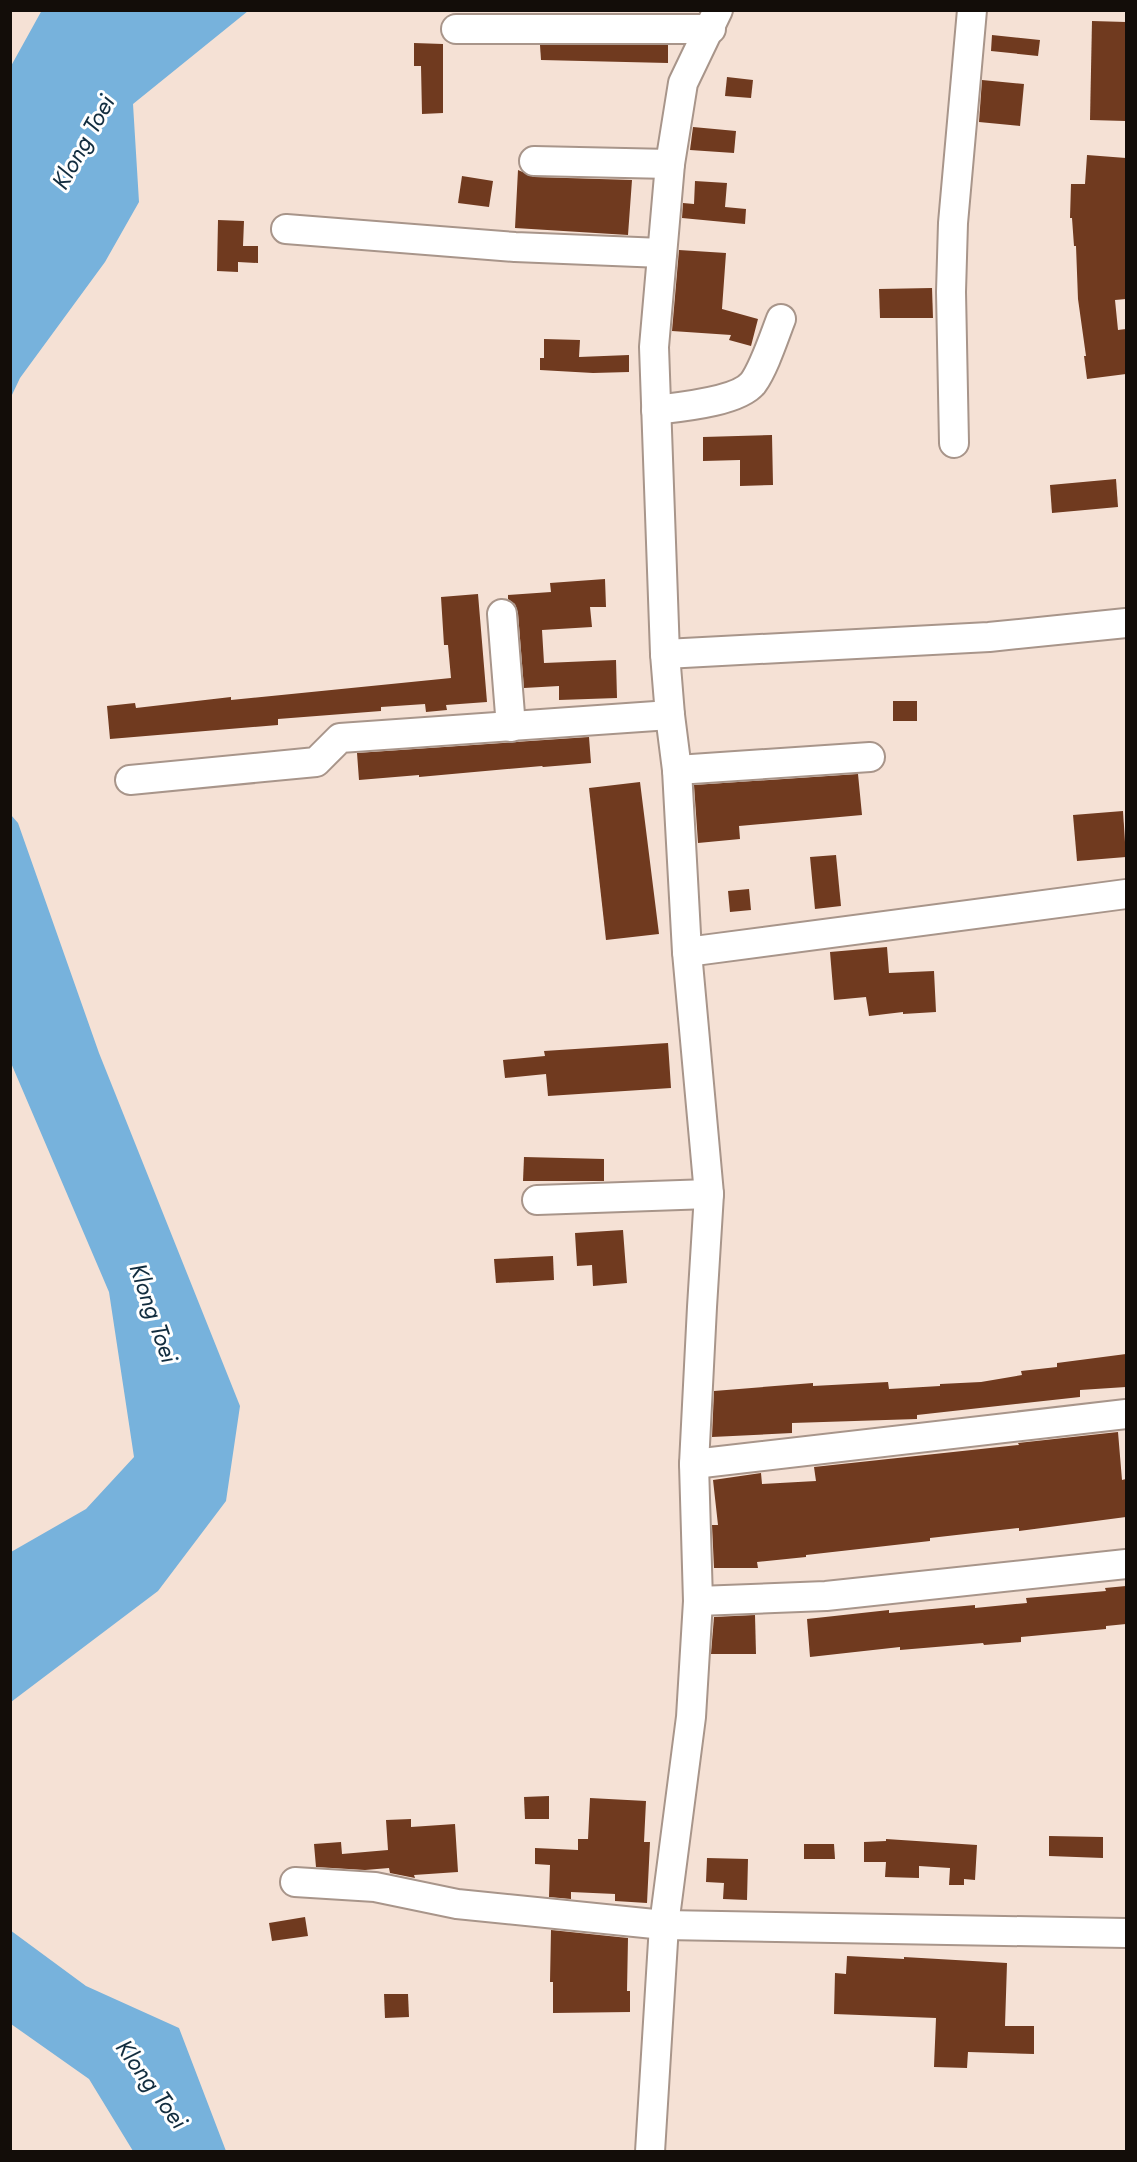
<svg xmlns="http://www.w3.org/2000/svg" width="1137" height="2162" font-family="Jost,sans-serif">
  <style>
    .water { fill: #77b2dc }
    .building { fill: #703a1f }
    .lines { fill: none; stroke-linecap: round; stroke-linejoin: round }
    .minor-casing { stroke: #a8958a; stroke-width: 32 }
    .minor { stroke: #fff; stroke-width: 28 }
    .labels { text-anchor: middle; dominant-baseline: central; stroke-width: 6; stroke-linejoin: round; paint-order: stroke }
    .water-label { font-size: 24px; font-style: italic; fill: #122d3f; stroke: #fff }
  </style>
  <rect width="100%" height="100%" fill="#f5e1d5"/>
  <g class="water">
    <polygon points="42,10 248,11 133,104 139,202 105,262 20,378 11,397 11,66"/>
    <polygon points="11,815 18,823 99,1053 240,1406 226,1501 158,1591 11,1702 11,1552 86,1509 134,1457 109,1292 11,1063"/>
    <polygon points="10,1930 86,1986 179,2028 226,2151 133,2151 89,2079 11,2024"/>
  </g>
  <g class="building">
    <rect x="540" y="10" width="128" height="2"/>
    <polygon points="1092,21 1126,22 1126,121 1090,120"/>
    <polygon points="992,35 1040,40 1038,56 991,51"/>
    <polygon points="414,43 443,44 443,113 422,114 421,66 414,66"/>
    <polygon points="540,45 668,45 668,63 541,60"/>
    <polygon points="727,77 753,80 751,98 725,96"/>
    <polygon points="982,80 1024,84 1020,126 979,122"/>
    <polygon points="693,127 736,131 734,153 690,150"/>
    <polygon points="1087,155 1126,158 1126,299 1115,300 1118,330 1126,329 1126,374 1087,379 1084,356 1086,356 1078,299 1076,246 1074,246 1072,218 1070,218 1071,184 1085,184"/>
    <polygon points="518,170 534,177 632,180 628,235 515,228"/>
    <polygon points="462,176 493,181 489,207 458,203"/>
    <polygon points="695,181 727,183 725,207 746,209 745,224 682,218 683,203 694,204"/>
    <polygon points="218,220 244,221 243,246 258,246 258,263 238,262 238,272 217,271"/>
    <polygon points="679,250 726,253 722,309 758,319 751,346 729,340 731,335 672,331"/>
    <polygon points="932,288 933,318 880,318 879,289"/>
    <polygon points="544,339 580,340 579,357 629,355 629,372 593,373 540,370 540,358 544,358"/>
    <polygon points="772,435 773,485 740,486 740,460 703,461 703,437"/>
    <polygon points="1116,479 1118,507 1052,513 1050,485"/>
    <polygon points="605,579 606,607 590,607 592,627 542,630 544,663 616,660 617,698 559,700 559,686 524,688 518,613 515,604 508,599 508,595 551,592 550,583"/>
    <polygon points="478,594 487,702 446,705 447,710 426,712 425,704 381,707 381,711 278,719 278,725 110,739 107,706 135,703 136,708 231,697 231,700 451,678 448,645 444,645 441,597"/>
    <rect x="893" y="701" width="24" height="20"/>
    <polygon points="589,737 591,763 543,767 542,766 419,777 419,775 359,780 357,753"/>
    <polygon points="858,774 862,815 739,826 740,839 698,843 694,785"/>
    <polygon points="640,782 659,934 606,940 589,788"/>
    <polygon points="1123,811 1126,857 1077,861 1073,815"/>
    <polygon points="836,855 841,906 815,909 810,857"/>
    <polygon points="749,889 751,910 730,912 728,891"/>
    <polygon points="887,947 889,973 934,971 936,1012 903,1014 903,1012 869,1016 866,997 834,1000 830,952"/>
    <polygon points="668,1043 671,1088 548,1096 546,1074 505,1078 503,1060 545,1056 544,1051"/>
    <polygon points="524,1157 604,1159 604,1181 523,1181"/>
    <polygon points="623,1230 627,1283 593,1286 592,1265 577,1266 575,1233"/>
    <polygon points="553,1256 554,1280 496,1283 494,1259"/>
    <polygon points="1126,1354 1126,1387 1080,1390 1080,1397 917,1415 917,1419 792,1423 792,1433 712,1437 714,1391 813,1383 813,1386 888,1382 889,1389 940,1386 940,1384 981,1382 1022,1375 1021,1371 1057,1367 1057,1363"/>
    <polygon points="1118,1432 1122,1480 1126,1479 1126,1517 1019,1531 1019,1528 930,1538 930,1541 806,1555 806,1557 757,1562 758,1568 714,1568 712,1525 718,1525 713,1480 761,1473 762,1484 816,1481 814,1467 1019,1445 1018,1443"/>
    <polygon points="1126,1586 1126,1624 1106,1626 1106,1629 1021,1637 1021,1642 984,1645 983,1643 900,1650 900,1647 810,1657 807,1619 889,1610 889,1613 975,1605 975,1608 1027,1603 1026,1598 1106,1591 1105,1588"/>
    <polygon points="755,1615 756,1654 711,1654 714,1617"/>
    <polygon points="549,1796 549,1819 525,1819 524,1797"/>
    <polygon points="590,1798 646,1801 644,1842 650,1842 647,1903 615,1901 615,1894 571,1892 571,1899 549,1897 550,1865 535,1864 535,1848 578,1850 578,1839 588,1839"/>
    <polygon points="411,1819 411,1827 455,1824 458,1872 414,1875 415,1878 390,1873 389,1868 365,1870 316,1867 314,1844 341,1842 342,1854 388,1850 386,1820"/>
    <polygon points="1049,1836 1103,1837 1103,1858 1049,1856"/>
    <polygon points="886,1839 977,1845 975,1880 964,1879 964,1885 949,1885 950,1868 919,1866 919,1878 885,1877 886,1862 864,1862 864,1842 886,1841"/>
    <polygon points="804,1844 834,1844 835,1859 804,1859"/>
    <polygon points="707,1858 748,1859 747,1900 723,1899 724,1883 706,1882"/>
    <polygon points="305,1917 308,1936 272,1941 269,1923"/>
    <polygon points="551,1930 628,1938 627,1991 630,1991 630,2012 553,2013 553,1982 550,1982"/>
    <polygon points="847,1956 904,1959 904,1957 1007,1963 1005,2026 1034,2026 1034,2054 968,2052 967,2068 934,2067 936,2018 834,2014 835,1973 846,1974"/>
    <polygon points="384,1994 408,1994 409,2017 385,2018"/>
  </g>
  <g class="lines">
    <g class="minor-casing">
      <g id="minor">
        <polyline points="456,29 711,29"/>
        <polyline points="534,161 670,164"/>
        <polyline points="286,229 515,247 662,253"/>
        <path d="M656,410C679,407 738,402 753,383C764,368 774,337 781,319"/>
        <polyline points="954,443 951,292 953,223 972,10"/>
        <polyline points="502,614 511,727"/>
        <polyline points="665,654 989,637 1126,623"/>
        <polyline points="677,770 870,757"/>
        <polyline points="130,780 316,762 340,738 670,715"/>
        <polyline points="687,952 1126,894"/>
        <polyline points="537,1200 709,1194"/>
        <polyline points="694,1464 1126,1414"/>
        <polyline points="698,1601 826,1596 1126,1564"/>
        <polyline points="295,1882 375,1887 457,1904 664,1925 1126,1933"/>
        <polyline points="650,2152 664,1925 691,1717 698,1601 694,1464 702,1307 709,1194 687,952 677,770 670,715 665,654 654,347 670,164 683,83 718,10"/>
      </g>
    </g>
    <use href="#minor" class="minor"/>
  </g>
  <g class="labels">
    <g class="water-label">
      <text transform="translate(83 142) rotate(-61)">Klong Toei</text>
      <text transform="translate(154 1313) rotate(71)">Klong Toei</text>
      <text transform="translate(152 2084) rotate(54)">Klong Toei</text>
    </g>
  </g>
  <rect width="1137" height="2162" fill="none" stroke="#130d09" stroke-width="24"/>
</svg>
